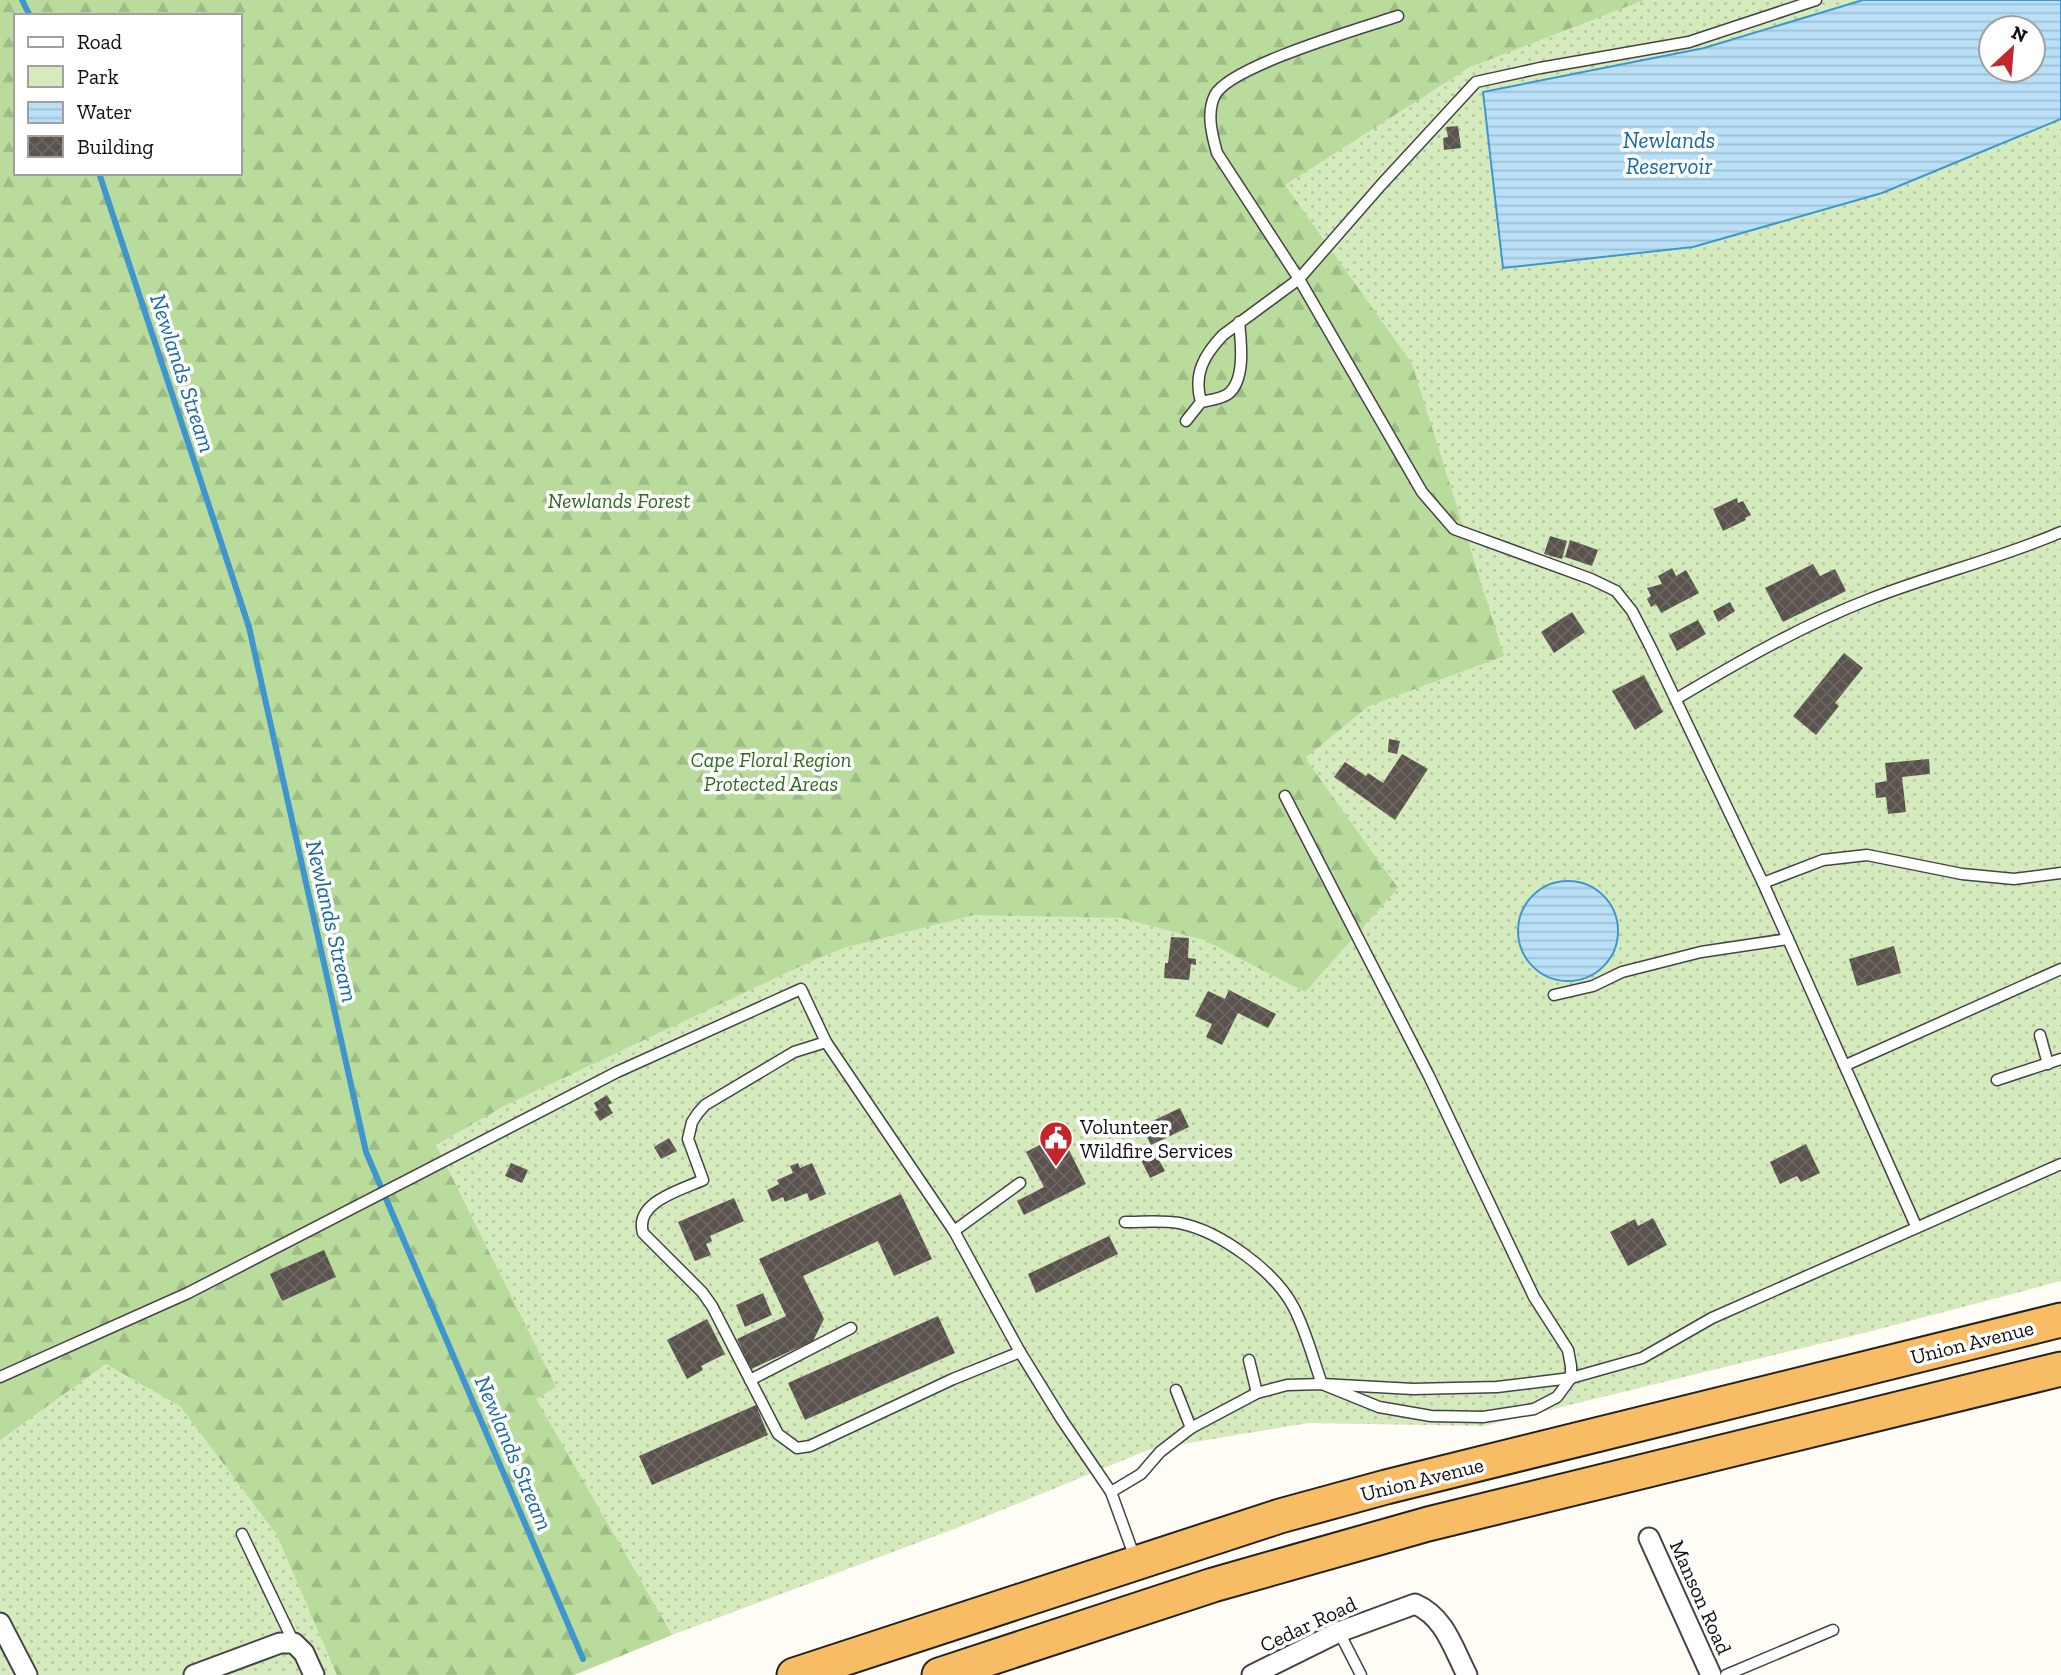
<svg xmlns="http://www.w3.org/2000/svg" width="2061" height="1675" font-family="'Zilla Slab',serif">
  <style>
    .green { fill: url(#green-dots); fill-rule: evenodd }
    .forest { fill: url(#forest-firs); fill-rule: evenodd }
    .water { fill: url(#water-rules); stroke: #3f96cf; stroke-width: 2; fill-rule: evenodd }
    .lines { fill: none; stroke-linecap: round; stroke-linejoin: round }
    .stream { stroke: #3f96cf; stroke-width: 6 }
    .building { fill: url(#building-cross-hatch) }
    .service-casing { stroke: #444; stroke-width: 13 }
    .minor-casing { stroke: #444; stroke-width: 23 }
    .trunk-casing { stroke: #222; stroke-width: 37 }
    .service { stroke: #fff; stroke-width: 10 }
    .minor { stroke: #fff; stroke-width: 19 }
    .trunk { stroke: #f7bc64; stroke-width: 33 }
    .labels { text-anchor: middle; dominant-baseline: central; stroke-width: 7; stroke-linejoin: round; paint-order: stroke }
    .park-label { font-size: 21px; font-style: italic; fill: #2f6b1f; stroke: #fff }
    .poi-label { font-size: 21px; fill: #111; stroke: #fff; text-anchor: start }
    .street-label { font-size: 21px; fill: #111; stroke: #fff }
    .water-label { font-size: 23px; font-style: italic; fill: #1768a6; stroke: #fff }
  </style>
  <defs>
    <pattern id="green-dots" width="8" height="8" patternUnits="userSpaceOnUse" patternTransform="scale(1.75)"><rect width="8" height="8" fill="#d5ebbd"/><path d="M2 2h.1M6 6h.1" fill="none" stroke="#b6c8a1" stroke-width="1.8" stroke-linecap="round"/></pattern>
    <pattern id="forest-firs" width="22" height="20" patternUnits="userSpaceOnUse" patternTransform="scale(1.75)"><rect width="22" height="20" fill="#b9dc9c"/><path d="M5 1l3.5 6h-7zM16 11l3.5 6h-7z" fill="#9ebc85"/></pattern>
    <pattern id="water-rules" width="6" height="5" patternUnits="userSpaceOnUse" patternTransform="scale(1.75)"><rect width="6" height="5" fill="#b9e0f7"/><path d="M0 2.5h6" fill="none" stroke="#9ebfd3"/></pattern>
    <pattern id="building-cross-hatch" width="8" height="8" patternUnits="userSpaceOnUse" patternTransform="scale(1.75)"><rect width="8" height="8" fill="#5a524d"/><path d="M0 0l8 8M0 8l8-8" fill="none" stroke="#6d6662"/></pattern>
  </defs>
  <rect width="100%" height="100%" fill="#fffdf5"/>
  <path class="green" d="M0,0H2061V1281L1868,1332L1484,1426L1308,1423L1148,1450L970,1523L672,1635L574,1675H0ZM16,16H240V173H16ZM1991,28H2033V70H1991Z"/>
  <path class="forest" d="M0,0H1644L1470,67L1285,185L1412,364L1504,656L1369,706L1305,758L1398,888L1305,992L1204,940L1122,918L974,915L847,947L816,959L506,1105L436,1145L556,1387L536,1399L672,1635L574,1675H337L277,1535L180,1406L106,1364L0,1440ZM16,16H240V173H16Z"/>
  <g class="water">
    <path d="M1863,0H2061V119L1882,193L1693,247L1503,268L1483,92L1704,48ZM1991,28H2033V70H1991Z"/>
    <circle cx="1568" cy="931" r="50"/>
  </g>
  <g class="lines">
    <g class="stream">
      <polyline points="22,0 30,16"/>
      <polyline points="99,173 249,627 366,1152 583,1659"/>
    </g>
  </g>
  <g class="building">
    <polygon points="1458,126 1461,148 1444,150 1443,138 1448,137 1446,127"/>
    <polygon points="1737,498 1738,503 1743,501 1751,515 1745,518 1746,520 1723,531 1713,509"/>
    <polygon points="1550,536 1567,541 1562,559 1544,554"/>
    <polygon points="1570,540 1598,550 1592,566 1565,557"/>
    <polygon points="1813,564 1820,576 1835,569 1846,591 1783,622 1765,588"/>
    <polygon points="1672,568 1676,576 1686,570 1699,593 1661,613 1656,604 1651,607 1647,599 1651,596 1647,588 1662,584 1658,576"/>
    <polygon points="1730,602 1735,611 1718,622 1713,611"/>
    <polygon points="1572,612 1585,632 1554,653 1541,632"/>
    <polygon points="1698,620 1706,634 1677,651 1669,635"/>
    <polygon points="1844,653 1863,668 1835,703 1839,706 1816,735 1793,716"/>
    <polygon points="1644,675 1663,712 1635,730 1612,691"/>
    <polygon points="1389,739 1400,741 1397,754 1388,752"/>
    <polygon points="1402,754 1428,769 1395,820 1334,777 1345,762 1366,776 1368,773 1383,783"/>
    <polygon points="1929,759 1930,774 1902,777 1906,812 1888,814 1886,797 1876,798 1875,783 1887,781 1885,763"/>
    <polygon points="1171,937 1189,938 1188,958 1196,959 1196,965 1191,964 1189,980 1164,978 1165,963 1168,963"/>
    <polygon points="1894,946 1901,973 1857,986 1849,959"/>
    <polygon points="1229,990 1276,1014 1268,1028 1238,1013 1222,1045 1206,1037 1212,1024 1195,1016 1208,991 1225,999"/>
    <polygon points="607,1095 612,1103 608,1105 613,1113 600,1121 594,1112 598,1110 594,1103"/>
    <polygon points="1180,1108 1189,1127 1151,1145 1142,1126"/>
    <polygon points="1061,1134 1086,1184 1024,1215 1017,1201 1044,1187 1026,1152"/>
    <polygon points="669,1138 677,1151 661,1159 654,1147"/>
    <polygon points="1806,1144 1820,1173 1801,1182 1797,1176 1780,1184 1770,1162"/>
    <polygon points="1153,1149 1165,1171 1150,1178 1139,1156"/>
    <polygon points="511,1163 528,1170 522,1183 505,1176"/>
    <polygon points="798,1163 800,1168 812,1163 826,1194 810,1201 807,1193 785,1202 783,1197 772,1202 767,1190 779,1184 777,1180 793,1173 790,1166"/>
    <polygon points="901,1194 932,1259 894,1276 878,1241 803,1276 824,1319 813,1341 751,1369 737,1339 786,1316 759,1259"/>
    <polygon points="734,1198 744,1221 710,1236 712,1241 706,1244 711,1255 695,1261 678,1222"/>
    <polygon points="1653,1218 1667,1245 1628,1266 1610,1232 1635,1219 1638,1226"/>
    <polygon points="1109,1236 1118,1254 1036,1293 1028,1274"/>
    <polygon points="324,1250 336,1277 282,1301 270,1274"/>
    <polygon points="763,1293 772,1315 745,1327 736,1305"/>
    <polygon points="938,1316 955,1353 805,1420 788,1383"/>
    <polygon points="707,1319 725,1354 701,1366 703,1370 687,1379 667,1340"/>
    <polygon points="756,1405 768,1435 652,1485 639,1456"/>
  </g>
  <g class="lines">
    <g class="service-casing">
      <g id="service">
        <path d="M1398,16C1362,28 1230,66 1215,95C1206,113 1212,135 1217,153L1299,279L1422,492L1441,514L1454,529L1591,579L1616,591L1632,611L1650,646L1763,883L1823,860L1867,855L1962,874L2014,879L2061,873"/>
        <path d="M1201,402C1210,400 1221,399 1228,394C1246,380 1241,342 1239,322"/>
        <path d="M1186,421L1201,402C1193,374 1204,355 1223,335L1299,279L1381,185L1476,82L1540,68L1689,42L1816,0"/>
        <path d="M1676,699C1738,662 1803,625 1870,599C1933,574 1999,559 2061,532"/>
        <polyline points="1763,883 1916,1226"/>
        <polyline points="1554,995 1593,986 1622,972 1701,952 1788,939"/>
        <polyline points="2040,1035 2048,1064"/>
        <path d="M826,1042L794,1052L705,1105L698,1113L692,1122L688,1139L703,1180C681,1190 634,1202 643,1233L702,1292L712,1306L778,1434L797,1448L810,1446L953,1379L1020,1352"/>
        <polyline points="1846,1065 2061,969"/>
        <polyline points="1997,1080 2061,1059"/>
        <path d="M1125,1222C1143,1222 1162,1220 1179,1223C1220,1231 1275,1271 1294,1308C1306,1331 1313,1359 1322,1384L1379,1407L1431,1416L1483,1417L1534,1409L1557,1397L1571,1378V1366L1568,1350L1534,1297L1429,1076L1285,796"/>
        <polyline points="954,1231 1020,1183"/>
        <polyline points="1249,1360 1257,1393"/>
        <polyline points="0,1377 188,1293 617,1072 801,989 826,1042 954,1231 1020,1352 1062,1420 1111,1492 1135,1558"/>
        <polyline points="750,1380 851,1328"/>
        <polyline points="1176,1390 1191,1428"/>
        <polyline points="1111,1492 1141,1474 1160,1452 1191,1428 1257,1393 1287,1385 1322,1384 1413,1389 1497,1387 1571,1378 1642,1358 1712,1318 2061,1164"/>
        <polyline points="242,1534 294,1643"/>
        <polyline points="1339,1632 1361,1675"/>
        <polyline points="1726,1675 1833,1630"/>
      </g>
    </g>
    <g class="minor-casing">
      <g id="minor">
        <polyline points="1649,1538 1711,1675"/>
        <polyline points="0,1623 27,1675"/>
        <polyline points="194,1675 280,1643 294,1643 304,1653 314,1675"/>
        <path d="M1252,1675L1339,1632L1415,1604C1445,1617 1453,1648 1467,1675"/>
      </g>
    </g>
    <g class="trunk-casing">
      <g id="trunk">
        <polyline points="794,1675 1280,1516 1386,1487 2061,1320"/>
        <polyline points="939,1675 1213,1585 1428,1524 2061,1369"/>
      </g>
    </g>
    <use href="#service" class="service"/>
    <use href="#minor" class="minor"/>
    <use href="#trunk" class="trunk"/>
  </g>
  <defs>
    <g id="civic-pin" transform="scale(1.75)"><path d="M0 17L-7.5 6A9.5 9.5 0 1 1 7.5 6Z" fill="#c4262e" stroke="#fff"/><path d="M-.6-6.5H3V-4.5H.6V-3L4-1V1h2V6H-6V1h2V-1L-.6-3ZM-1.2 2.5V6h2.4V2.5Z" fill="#fff"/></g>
  </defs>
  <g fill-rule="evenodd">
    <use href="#civic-pin" x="1056" y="1138"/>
  </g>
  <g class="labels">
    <g class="park-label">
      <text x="619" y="500">Newlands Forest</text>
      <text x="771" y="759">Cape Floral Region<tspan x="771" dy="24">Protected Areas</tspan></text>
    </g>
    <g class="poi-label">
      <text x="1080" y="1126">Volunteer<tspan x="1080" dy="24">Wildfire Services</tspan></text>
    </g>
    <g class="street-label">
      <text transform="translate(1972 1342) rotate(-14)">Union Avenue</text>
      <text transform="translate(1422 1479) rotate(-14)">Union Avenue</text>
      <text transform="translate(1701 1597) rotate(66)">Manson Road</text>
      <text transform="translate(1308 1624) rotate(-25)">Cedar Road</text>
    </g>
    <g class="water-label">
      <text x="1669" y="140">Newlands<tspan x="1669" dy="26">Reservoir</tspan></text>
      <text transform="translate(183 373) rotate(72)">Newlands Stream</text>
      <text transform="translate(332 921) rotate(77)">Newlands Stream</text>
      <text transform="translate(514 1453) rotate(67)">Newlands Stream</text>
    </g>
  </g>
  <rect x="14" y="14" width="228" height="161" fill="#ffffff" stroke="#a0a0a0" stroke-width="2"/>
  <rect x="28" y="37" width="35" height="10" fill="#ffffff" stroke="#a0a0a0" stroke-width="2"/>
  <text x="77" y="49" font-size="21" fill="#111111">Road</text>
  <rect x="28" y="66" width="35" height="21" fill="#d5ebbd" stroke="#a0a0a0" stroke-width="2"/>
  <text x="77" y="84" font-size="21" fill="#111111">Park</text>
  <rect x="28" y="102" width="35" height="21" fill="url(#water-rules)" stroke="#a0a0a0" stroke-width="2"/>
  <text x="77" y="119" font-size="21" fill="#111111">Water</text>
  <rect x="28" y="136" width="35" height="21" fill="url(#building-cross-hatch)" stroke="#a0a0a0" stroke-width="2"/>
  <text x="77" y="154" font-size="21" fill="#111111">Building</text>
  <g transform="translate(2012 49) rotate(26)"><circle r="33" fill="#ffffff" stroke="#a0a0a0" stroke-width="2"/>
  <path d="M0-5L12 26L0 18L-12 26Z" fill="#c4262e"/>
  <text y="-10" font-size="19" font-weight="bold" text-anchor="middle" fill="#111111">N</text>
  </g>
</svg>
